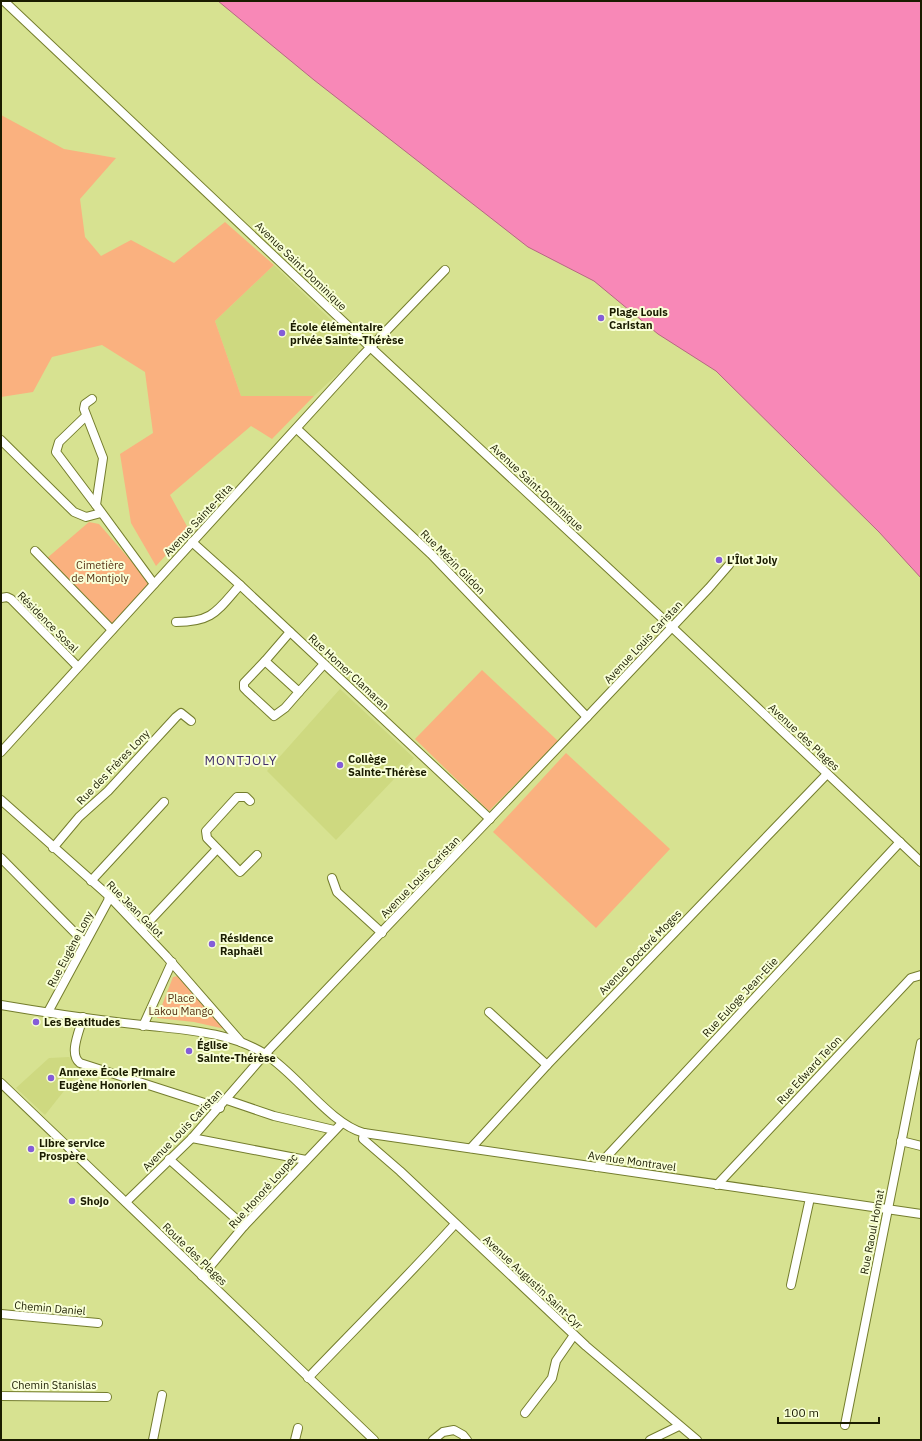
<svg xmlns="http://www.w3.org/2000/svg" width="922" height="1441" font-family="'IBM Plex Sans',sans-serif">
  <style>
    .built { fill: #ced980 }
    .green { fill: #fab17f }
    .water { fill: #f888b7; stroke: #b56880 }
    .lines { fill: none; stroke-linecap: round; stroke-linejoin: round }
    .minor-casing { stroke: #747d2d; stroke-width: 10 }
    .minor { stroke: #fff; stroke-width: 8 }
    .poi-dot { fill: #845dd8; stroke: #f9ffd7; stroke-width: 1.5 }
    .labels { text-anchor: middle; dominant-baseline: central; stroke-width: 4; stroke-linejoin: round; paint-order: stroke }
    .street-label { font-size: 11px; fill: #1a1c00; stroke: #f9ffd7 }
    .poi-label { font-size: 11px; font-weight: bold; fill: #1a1c00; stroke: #f9ffd7; text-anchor: start }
    .park-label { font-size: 11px; fill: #562f12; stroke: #f9ffd7 }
    .quarter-label { font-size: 13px; letter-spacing: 1px; fill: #42306b; stroke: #f9ffd7 }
  </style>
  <rect width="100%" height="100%" fill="#d7e291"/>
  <g class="built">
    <polygon points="274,265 358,346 359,354 314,396 241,396 215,321"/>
    <polygon points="340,689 414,758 336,840 267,771"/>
    <polygon points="69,1057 82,1068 45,1115 16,1088 49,1058"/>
  </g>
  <g class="green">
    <polygon points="1,115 64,149 116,158 80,199 85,237 101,256 131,240 174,263 225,222 274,265 215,321 241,396 314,396 272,439 251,426 170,495 189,530 156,566 131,523 120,454 153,433 145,372 102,345 52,357 33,392 1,397"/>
    <polygon points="89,522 99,524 151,584 111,628 46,559"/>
    <polygon points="482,670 558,741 489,811 415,739"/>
    <polygon points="566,753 670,849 596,928 493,832"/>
    <polygon points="178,976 225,1029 194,1022 157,1018 173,977"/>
  </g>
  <polygon class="water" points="218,1 921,1 921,578 879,532 716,371 658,334 594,281 528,247 314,80"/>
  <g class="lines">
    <g class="minor-casing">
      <g id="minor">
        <polyline points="4,1 367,344 676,631 921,862"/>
        <polyline points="92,399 85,404 84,409 103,458 96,505 154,584"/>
        <polyline points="86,416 59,442 56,452 96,505"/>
        <polyline points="297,429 431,554 587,717"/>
        <polyline points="1,440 74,512 86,517 101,513"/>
        <polyline points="192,542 240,585 490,819"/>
        <polyline points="35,551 112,630"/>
        <polyline points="1,598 7,597 11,599 78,667"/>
        <path d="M176,622C213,622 217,611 240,585"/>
        <polyline points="290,632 265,661 299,692 324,664"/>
        <polyline points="265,661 244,683 244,688 247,691 274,716 285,708 299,692"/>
        <polyline points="1,752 362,356 445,270"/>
        <polyline points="1,800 109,896 166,956 241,1042"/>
        <polyline points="250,801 246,797 237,797 206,831 207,838 240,872 257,855"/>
        <polyline points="53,848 79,817 108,791 176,717 181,713 191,721"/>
        <polyline points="1,858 85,943"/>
        <polyline points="332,878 337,892 382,933"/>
        <polyline points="91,881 164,802"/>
        <polyline points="142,929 217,849"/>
        <path d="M1,1005C48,1013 95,1020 142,1025C184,1030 228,1031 265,1054C297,1074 330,1124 364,1133L921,1214"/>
        <polyline points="48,1012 108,901 109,896"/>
        <polyline points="489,1012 547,1065"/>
        <path d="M83,1017C80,1030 68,1054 80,1063L220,1108"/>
        <polyline points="143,1026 172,962"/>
        <polyline points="1,1083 374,1440"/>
        <polyline points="227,1100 274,1116 334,1130"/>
        <polyline points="364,1133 363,1139 400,1171 586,1346 697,1440"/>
        <polyline points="192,1138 306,1160"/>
        <polyline points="901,1141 921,1146"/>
        <polyline points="471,1148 547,1065 827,774"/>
        <polyline points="169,1159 244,1226"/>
        <polyline points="597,1167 900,842"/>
        <polyline points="717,1185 911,978 921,975"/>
        <polyline points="126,1202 192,1138 265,1054 587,717 709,588 729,565"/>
        <polyline points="202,1276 244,1226 342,1123"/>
        <polyline points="791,1285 810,1198"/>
        <polyline points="1,1314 98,1323"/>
        <path d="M308,1378C357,1327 407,1277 455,1224"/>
        <polyline points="1,1396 107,1397"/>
        <polyline points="525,1413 552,1378 556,1361 574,1335"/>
        <polyline points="845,1425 921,1043"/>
        <polyline points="153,1440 162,1395"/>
        <polyline points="295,1440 298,1428"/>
        <polyline points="433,1440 443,1432 454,1430 463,1435 467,1440"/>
        <polyline points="650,1440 679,1426"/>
      </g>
    </g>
    <use href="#minor" class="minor"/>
  </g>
  <g class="poi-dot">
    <circle cx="601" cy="318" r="4"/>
    <circle cx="282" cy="333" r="4"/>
    <circle cx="719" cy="560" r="4"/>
    <circle cx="340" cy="765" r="4"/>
    <circle cx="212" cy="944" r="4"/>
    <circle cx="36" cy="1022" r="4"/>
    <circle cx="189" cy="1051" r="4"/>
    <circle cx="51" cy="1078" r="4"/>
    <circle cx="31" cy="1149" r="4"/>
    <circle cx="72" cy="1201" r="4"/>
  </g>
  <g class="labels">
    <g class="street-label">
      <text transform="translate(301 266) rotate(44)">Avenue Saint-Dominique</text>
      <text transform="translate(537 487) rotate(43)">Avenue Saint-Dominique</text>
      <text transform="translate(198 520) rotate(-47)">Avenue Sainte-Rita</text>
      <text transform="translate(453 562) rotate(45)">Rue Mézin Gildon</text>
      <text transform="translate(48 622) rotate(45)">Résidence Sosal</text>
      <text transform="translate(643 642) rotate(-47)">Avenue Louis Caristan</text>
      <text transform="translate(349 672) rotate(43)">Rue Homer Clamaran</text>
      <text transform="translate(804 737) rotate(43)">Avenue des Plages</text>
      <text transform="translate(113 767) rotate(-46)">Rue des Frères Lony</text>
      <text transform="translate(420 877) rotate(-46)">Avenue Louis Caristan</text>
      <text transform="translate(135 909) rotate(45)">Rue Jean Galot</text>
      <text transform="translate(70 949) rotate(-62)">Rue Eugène Lony</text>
      <text transform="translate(640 952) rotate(-46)">Avenue Doctoré Moges</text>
      <text transform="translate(740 997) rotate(-47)">Rue Euloge Jean-Elie</text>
      <text transform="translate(809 1070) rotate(-47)">Rue Edward Telon</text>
      <text transform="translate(182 1130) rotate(-46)">Avenue Louis Caristan</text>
      <text transform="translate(632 1161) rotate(8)">Avenue Montravel</text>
      <text transform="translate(263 1191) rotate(-48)">Rue Honoré Loupec</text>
      <text transform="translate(872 1232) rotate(-79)">Rue Raoul Homat</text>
      <text transform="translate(195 1254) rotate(44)">Route des Plages</text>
      <text transform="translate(533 1282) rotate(43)">Avenue Augustin Saint-Cyr</text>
      <text transform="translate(50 1308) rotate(5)">Chemin Daniel</text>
      <text x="54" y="1385">Chemin Stanislas</text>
    </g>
    <g class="poi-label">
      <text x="609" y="312">Plage Louis<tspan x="609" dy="13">Caristan</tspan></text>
      <text x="290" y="327">École élémentaire<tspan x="290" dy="13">privée Sainte-Thérèse</tspan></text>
      <text x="727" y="560">L'Îlot Joly</text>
      <text x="348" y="759">Collège<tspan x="348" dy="13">Sainte-Thérèse</tspan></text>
      <text x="220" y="938">Résidence<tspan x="220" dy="13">Raphaël</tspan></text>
      <text x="44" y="1022">Les Beatitudes</text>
      <text x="197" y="1045">Église<tspan x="197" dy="13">Sainte-Thérèse</tspan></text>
      <text x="59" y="1072">Annexe École Primaire<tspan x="59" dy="13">Eugène Honorien</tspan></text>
      <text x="39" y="1143">Libre service<tspan x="39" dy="13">Prospère</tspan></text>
      <text x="80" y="1201">Shojo</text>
    </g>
    <g class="park-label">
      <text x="100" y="565">Cimetière<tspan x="100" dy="13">de Montjoly</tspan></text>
      <text x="181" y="998">Place<tspan x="181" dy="13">Lakou Mango</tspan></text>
    </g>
    <g class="quarter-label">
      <text x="241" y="760">MONTJOLY</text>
    </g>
  </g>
  <rect width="922" height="1441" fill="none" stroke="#1a1c00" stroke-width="4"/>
  <path d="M778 1417v6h101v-6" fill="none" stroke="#1a1c00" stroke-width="2"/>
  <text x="784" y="1417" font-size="12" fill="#1a1c00" stroke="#f9ffd7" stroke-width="3" paint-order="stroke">100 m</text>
</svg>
